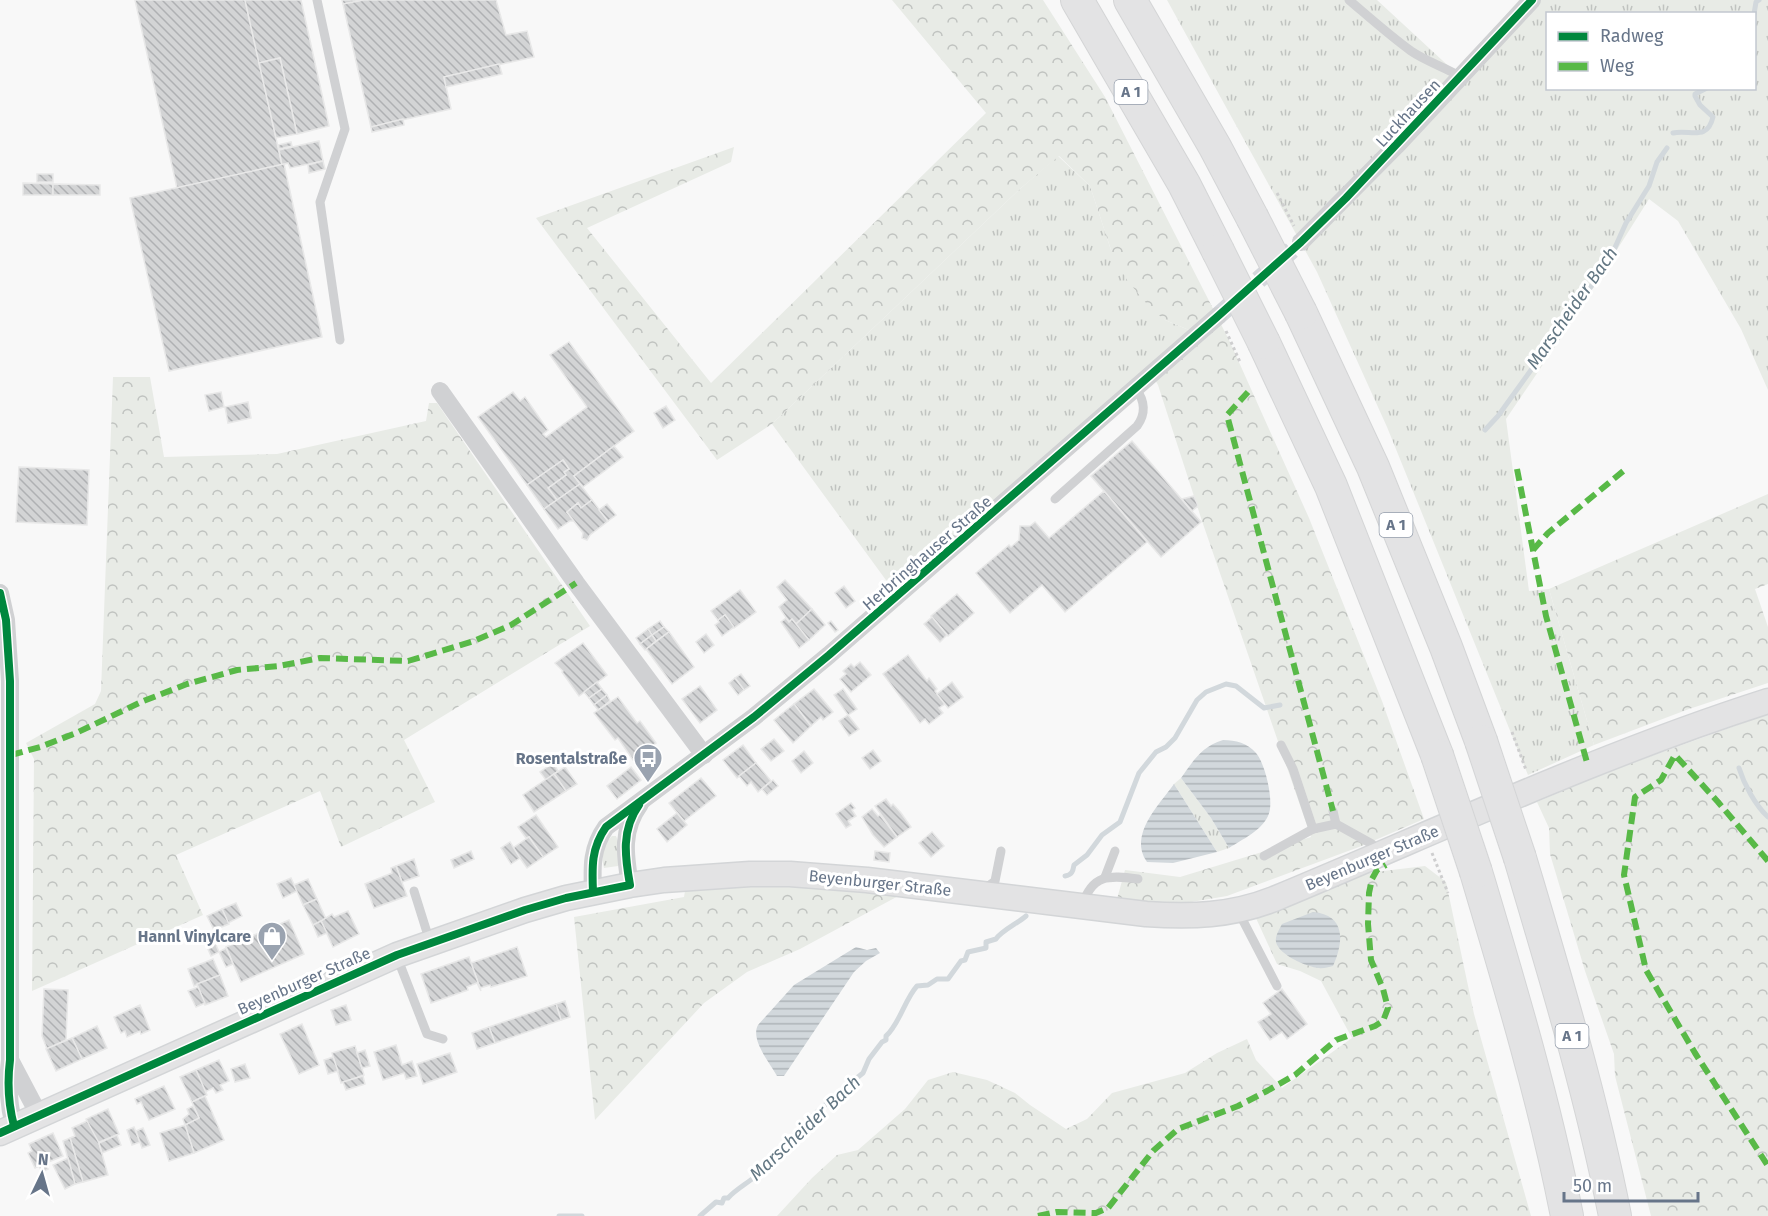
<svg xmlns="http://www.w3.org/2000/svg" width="1768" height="1216" font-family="'Fira Sans',sans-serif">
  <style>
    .grass { fill: url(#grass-tufts); fill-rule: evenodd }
    .forest { fill: url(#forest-crowns) }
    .water { fill: url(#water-rules) }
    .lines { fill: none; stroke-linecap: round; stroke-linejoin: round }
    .stream { stroke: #d2d8dc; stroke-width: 5 }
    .building { fill: url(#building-back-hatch); stroke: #e8e8e8; stroke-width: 1.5 }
    .street-tunnel { stroke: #d4d7dc; stroke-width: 18; stroke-dasharray: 18 9; stroke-linecap: butt }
    .secondary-casing { stroke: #d3d5d7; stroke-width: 27 }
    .highway-casing { stroke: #d4d5d6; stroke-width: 34 }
    .path { stroke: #cececf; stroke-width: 3; stroke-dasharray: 3 3; stroke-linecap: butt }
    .lane { stroke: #d0d1d3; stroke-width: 9 }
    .street { stroke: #d0d1d3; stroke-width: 18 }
    .secondary { stroke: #e3e3e4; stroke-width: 24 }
    .highway { stroke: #e3e3e4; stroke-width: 32 }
    .highway-bridge-casing { stroke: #d4d5d6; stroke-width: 34; stroke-linecap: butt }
    .highway-bridge { stroke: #e3e3e4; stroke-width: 32 }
    .quiet { stroke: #58b947; stroke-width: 6; stroke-dasharray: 12 6; stroke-linecap: butt }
    .cycleway-casing { stroke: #fff; stroke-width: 11 }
    .cycleway { stroke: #00873e; stroke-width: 8 }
    .labels { text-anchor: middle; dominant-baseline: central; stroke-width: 6; stroke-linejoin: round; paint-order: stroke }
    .shield { fill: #fff; stroke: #959eac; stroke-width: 1.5 }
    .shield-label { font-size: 15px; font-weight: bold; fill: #677589 }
    .street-label { font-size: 16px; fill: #677589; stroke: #fff }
    .poi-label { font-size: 16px; font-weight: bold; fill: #677589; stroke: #fff; text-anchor: end }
    .water-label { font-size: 18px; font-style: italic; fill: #637783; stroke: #fff }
  </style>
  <defs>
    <pattern id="grass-tufts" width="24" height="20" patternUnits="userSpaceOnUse" patternTransform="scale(1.5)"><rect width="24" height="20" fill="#e8ebe6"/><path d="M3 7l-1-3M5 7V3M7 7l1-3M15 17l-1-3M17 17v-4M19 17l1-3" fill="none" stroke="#c0c3c0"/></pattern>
    <pattern id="forest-crowns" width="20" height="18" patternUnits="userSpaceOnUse" patternTransform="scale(1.5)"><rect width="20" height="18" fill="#e8ebe6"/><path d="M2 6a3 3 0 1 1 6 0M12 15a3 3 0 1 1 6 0" fill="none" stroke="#c0c3c0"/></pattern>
    <pattern id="water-rules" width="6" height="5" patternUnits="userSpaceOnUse" patternTransform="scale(1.5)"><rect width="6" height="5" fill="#d2d8dc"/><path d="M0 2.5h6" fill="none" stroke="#aeb4b8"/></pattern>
    <pattern id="building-back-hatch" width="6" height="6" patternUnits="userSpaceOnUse" patternTransform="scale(1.5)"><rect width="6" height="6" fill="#d3d4d5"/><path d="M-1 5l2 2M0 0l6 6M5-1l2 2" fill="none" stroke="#afb1b3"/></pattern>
  </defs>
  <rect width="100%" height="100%" fill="#f8f8f8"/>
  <g class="grass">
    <path d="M1167,0H1377L1456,73L1519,0H1768V390L1741,329L1678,221L1649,199L1565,332L1506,419L1529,591L1549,589L1594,745L1528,775L1387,427L1317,272ZM1548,14H1754V88H1548Z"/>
    <polygon points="1058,156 1090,186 1111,250 1165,320 1189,330 1149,369 891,587 772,424 1021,188"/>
    <polygon points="1181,778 1211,818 1229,848 1217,852 1174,784"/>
    <path d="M612,836H616L618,841V866L604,868C601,857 602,845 612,836Z"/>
  </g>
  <g class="forest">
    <polygon points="892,0 1043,0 1105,97 1229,340 1309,518 1382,701 1424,819 1359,847 1227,896 1173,905 1117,899 1125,870 1180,877 1311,837 1202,521 1158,385 1149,369 1189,330 1165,320 1151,309 1127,280 1111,250 1090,186 1059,156 1021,188 772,424 717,460 536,218 734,147 731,162 587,228 711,383 986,113"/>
    <polygon points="113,377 150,377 164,457 277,454 426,421 429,403 437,403 590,626 404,740 435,802 341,847 320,791 176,855 203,915 32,991 34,759 26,743 95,704 101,691"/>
    <polygon points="1768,494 1768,584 1755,589 1768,627 1768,683 1689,709 1594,745 1549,589"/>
    <polygon points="1768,714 1768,1216 1651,1216 1615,1076 1614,1054 1585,971 1550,854 1549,828 1537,802 1607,772"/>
    <polygon points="1425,866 1446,882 1474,1014 1531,1216 777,1216 812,1178 837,1155 858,1150 905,1109 928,1080 953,1072 987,1080 1015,1093 1030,1105 1066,1129 1087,1119 1112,1093 1185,1073 1217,1053 1247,1039 1256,1060 1282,1088 1352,1038 1321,981 1300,971 1277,964 1255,916 1312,896 1367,873"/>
    <polygon points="748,884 826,885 902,894 800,949 747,972 704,1003 595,1120 574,917 684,897 685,891"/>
  </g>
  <g class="water">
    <path d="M1223,740C1236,740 1247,743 1256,753C1265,763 1275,803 1268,816C1261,831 1243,839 1229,848L1211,818L1181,778C1194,760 1201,747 1223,740Z"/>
    <path d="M1174,784L1217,852L1173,863L1147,862C1128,835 1159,805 1174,784Z"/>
    <path d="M1313,912C1346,915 1344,942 1333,966C1328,967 1323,969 1319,968C1307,967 1279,955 1276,942C1275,936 1279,930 1282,924Z"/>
    <path d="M856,947L867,950L876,948L880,953L866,961L854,972L784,1076H777C770,1063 750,1040 758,1025L794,985Z"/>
  </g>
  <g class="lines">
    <g class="stream">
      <polyline points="1754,14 1756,2 1759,0"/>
      <path d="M1673,133C1690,129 1707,142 1713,117L1700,105L1695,96V94L1707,88"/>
      <polyline points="1485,430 1498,416 1608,263 1626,223 1649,186 1657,162 1667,148"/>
      <path d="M1739,768C1744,784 1755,805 1768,817"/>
      <path d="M1065,876C1072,875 1073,871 1074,865L1087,855L1102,835L1120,822L1139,773L1156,752L1166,747L1175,738L1197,700L1206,692L1226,684L1236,686L1264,708L1280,705"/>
      <polyline points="559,1216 582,1216"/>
      <path d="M700,1216L716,1202L722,1203L724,1198H728C736,1189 748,1183 757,1175C786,1147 810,1111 845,1091L848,1085L863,1073L869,1059L882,1042L886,1040V1036C899,1025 905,999 917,986L928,985L937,979H948L961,961L965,960L968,952L986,948V942L996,939C1001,931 1018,923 1026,916"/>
    </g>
  </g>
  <g class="building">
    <polygon points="135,0 245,0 282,165 177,188"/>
    <polygon points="245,0 301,0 329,126 297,134 280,58 259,63"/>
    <polygon points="342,0 364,0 343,4"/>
    <polygon points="364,0 496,0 506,35 527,31 534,57 444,77 451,109 371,127 343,4"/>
    <polygon points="280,58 297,134 276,138 259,63"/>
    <polygon points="499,64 502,74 446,87 444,77"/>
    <polygon points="403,119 404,125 372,132 371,127"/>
    <polygon points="319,141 323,161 290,168 288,163 282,165 279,150"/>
    <polygon points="291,142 292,146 279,149 278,145"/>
    <polygon points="323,161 325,169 309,173 308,165"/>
    <polygon points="284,164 322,337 169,371 130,198"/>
    <rect x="37" y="174" width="16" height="8"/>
    <polygon points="23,183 53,184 53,195 23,195"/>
    <polygon points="53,184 100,185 100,195 53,195"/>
    <polygon points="569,342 634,431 574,476 580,484 557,500 548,488 566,475 564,472 569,469 563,460 527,485 478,417 513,392 520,401 525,397 548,430 543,434 546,437 587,407 550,355"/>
    <polygon points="221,392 224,407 209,411 205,395"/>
    <polygon points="248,402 251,418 228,423 225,407"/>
    <polygon points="666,406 675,420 663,428 654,413"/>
    <polygon points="1132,441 1201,522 1161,557 1091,476"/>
    <polygon points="614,446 623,457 583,487 574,476"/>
    <polygon points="563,460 569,469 564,472 566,475 548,488 557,500 544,509 527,485"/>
    <polygon points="19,467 89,470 87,525 16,522"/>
    <polygon points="580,484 592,500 581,508 578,503 567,512 574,521 570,521 558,529 544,509"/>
    <polygon points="1104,491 1147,542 1065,612 1042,585 1010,613 976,573 1009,545 1011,547 1019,540 1020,526 1030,526 1035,522 1049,538"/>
    <polygon points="1194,496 1198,506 1192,511 1182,499"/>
    <polygon points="592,500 608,521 590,535 587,540 582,538 583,533 567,512 578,503 581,508"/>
    <polygon points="607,504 616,515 608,521 599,510"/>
    <polygon points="785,580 812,609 796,624 792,619 789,622 779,607 787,600 777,587"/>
    <polygon points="844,586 855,601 846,608 835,593"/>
    <polygon points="740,590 756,612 734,628 725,615 718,620 711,611"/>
    <polygon points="957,594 974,613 948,636 931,616"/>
    <polygon points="812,609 825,625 809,640 795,625"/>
    <polygon points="725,615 734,627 722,636 715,625 719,622 718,620"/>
    <polygon points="932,617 947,635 940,642 924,624"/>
    <polygon points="786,618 789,622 792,619 809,640 799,648 781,622"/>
    <polygon points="660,621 664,627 652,635 648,629"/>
    <polygon points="831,621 838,630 835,632 828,623"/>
    <polygon points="664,627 669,632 656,641 652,635"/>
    <polygon points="648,629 652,635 640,644 636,638"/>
    <polygon points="669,632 694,667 672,684 646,649"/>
    <polygon points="706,634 714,645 704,653 696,642"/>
    <polygon points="652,635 656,641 645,650 640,644"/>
    <polygon points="583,643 607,675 579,696 562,672 563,671 555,663"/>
    <polygon points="908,655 927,681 929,678 937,689 935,691 945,704 939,708 943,713 929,724 925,719 920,723 883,674"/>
    <polygon points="860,662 871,675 851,692 840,679 846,674 843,671 851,664 854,667"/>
    <polygon points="741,674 750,686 744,690 735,678"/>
    <polygon points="735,678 744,690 738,695 729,683"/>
    <polygon points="597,682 602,689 589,698 584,692"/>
    <polygon points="952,682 963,697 948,708 937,694"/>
    <polygon points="700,686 717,710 700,723 682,699"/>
    <polygon points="602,689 607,695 594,705 589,698"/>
    <polygon points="814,689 833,712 823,720 821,717 811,726 794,704"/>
    <polygon points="843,689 857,709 848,715 834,695"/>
    <polygon points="607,695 610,701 598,710 594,705"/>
    <polygon points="618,697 637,723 640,721 656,743 633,760 618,738 615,740 594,713"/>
    <polygon points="794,704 811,726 793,743 774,720"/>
    <polygon points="848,715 859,729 849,736 839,721"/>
    <polygon points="774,739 784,751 771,761 761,749"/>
    <polygon points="743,745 756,763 737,778 723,760"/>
    <polygon points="873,750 881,761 870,769 862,758"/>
    <polygon points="804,751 813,763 801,773 792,761"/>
    <polygon points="553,763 558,771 546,780 540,772"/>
    <polygon points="756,763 771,781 758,792 751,782 747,786 739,776"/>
    <polygon points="565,767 577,784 566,791 554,774"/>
    <polygon points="631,767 641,780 617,799 607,786"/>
    <polygon points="554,774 566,791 534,812 523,795"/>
    <polygon points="701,778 716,796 684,821 669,803"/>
    <polygon points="773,780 778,786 767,795 762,789"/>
    <polygon points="886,799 891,806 893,804 901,813 911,827 897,837 875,806"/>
    <polygon points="851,803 855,808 852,810 856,816 848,821 851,825 846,828 836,814"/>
    <polygon points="872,809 878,816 880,815 897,837 884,847 873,835 862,817"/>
    <polygon points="677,813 687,825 667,842 657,829"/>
    <polygon points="536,815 558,847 543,857 529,837 526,838 518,827"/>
    <polygon points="932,832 944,846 931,857 919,843"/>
    <polygon points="529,837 543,857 527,868 513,848"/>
    <polygon points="510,842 520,858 511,864 501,848"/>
    <polygon points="471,851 474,859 454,868 451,860"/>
    <polygon points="875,851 890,853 889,862 874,860"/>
    <polygon points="414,859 419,876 402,882 396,866"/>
    <polygon points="396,866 407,896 374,908 365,884 392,873 391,868"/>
    <polygon points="291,878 297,891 283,898 277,884"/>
    <polygon points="308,879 317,899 303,905 294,885"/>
    <polygon points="317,899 326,919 313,925 303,905"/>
    <polygon points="236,903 242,916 228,923 222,909"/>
    <polygon points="222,909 229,924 214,930 207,916"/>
    <polygon points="348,911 359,934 333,947 321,921 332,914 334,917"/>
    <polygon points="289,920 304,954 241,982 226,947"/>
    <polygon points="321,921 327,933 318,937 313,925"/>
    <polygon points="212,936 219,952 211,956 204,940"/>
    <polygon points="517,947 527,976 491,987 490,985 480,988 471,963"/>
    <polygon points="226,948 233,964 226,967 219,952"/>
    <polygon points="469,957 481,991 477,983 467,987 468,990 431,1003 421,974"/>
    <polygon points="213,959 220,975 194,986 188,969"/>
    <polygon points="220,975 228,996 205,1005 197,984"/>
    <polygon points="198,987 205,1003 196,1007 188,991"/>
    <polygon points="44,989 68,990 66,1040 47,1049 42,1036"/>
    <polygon points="1282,989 1307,1024 1287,1039 1282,1032 1270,1040 1258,1022 1271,1014 1263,1003"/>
    <polygon points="565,1001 570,1017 561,1020 556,1004"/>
    <polygon points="556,1004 561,1020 495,1043 489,1027"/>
    <polygon points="140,1005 150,1030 141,1034 140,1031 127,1037 125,1031 121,1033 114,1017"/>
    <polygon points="346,1005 351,1020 336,1025 331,1010"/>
    <polygon points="302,1024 319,1065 299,1074 280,1034"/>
    <polygon points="97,1026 107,1048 82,1059 72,1038"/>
    <polygon points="489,1027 495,1043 477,1049 472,1033"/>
    <polygon points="72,1038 82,1059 56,1071 46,1049"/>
    <polygon points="396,1045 402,1065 412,1061 417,1076 406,1079 404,1073 383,1080 374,1052"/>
    <polygon points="355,1046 364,1075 341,1083 332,1053"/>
    <polygon points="365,1050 370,1066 362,1068 357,1053"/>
    <polygon points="450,1053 457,1072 423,1084 417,1064"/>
    <polygon points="333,1057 338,1071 328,1074 324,1060"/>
    <polygon points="219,1060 229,1081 220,1085 223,1090 216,1093 213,1088 205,1092 196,1070"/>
    <polygon points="245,1064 250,1078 235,1082 231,1069"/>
    <polygon points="196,1070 207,1095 192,1102 180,1077"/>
    <polygon points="363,1076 365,1084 346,1090 343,1082"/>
    <polygon points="164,1086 175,1109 149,1120 141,1102 137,1104 135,1099"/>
    <polygon points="205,1096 224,1140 194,1153 185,1125 199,1118 192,1102"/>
    <polygon points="193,1106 199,1118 185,1125 183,1119 189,1114 187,1109"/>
    <polygon points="108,1109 119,1134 97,1143 86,1119"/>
    <polygon points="87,1121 99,1143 108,1175 83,1182 70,1138 75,1136 72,1128"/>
    <polygon points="185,1125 194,1153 169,1161 160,1133"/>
    <polygon points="134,1127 140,1142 132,1145 127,1130"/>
    <polygon points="143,1128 150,1145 142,1148 136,1131"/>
    <polygon points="53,1133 63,1156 46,1163 48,1169 42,1172 39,1166 35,1168 28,1153 32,1151 29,1144"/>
    <polygon points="117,1135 121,1145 102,1153 99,1143"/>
    <polygon points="70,1138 83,1182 75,1184 63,1141"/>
    <polygon points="68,1158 75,1184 65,1189 53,1165"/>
  </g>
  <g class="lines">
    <polyline class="street-tunnel" points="1218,316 1301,242"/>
    <g class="secondary-casing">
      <path id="secondary" d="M0,1133L397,955L525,910L566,898L630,885L664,880L750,874H790L867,880L1146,914C1191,917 1231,916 1274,899C1438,831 1599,755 1768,701"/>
    </g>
    <g class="highway-casing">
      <g id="highway">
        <polyline points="1077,0 1184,184 1218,251"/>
        <polyline points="1130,0 1215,147 1252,217"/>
        <polyline points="1301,313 1373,467 1446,647 1481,741"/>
        <polyline points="1264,343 1331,486 1437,755"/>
        <path d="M1520,858C1555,976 1591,1094 1615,1216"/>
        <path d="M1476,872C1510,986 1544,1099 1567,1216"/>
      </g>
    </g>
    <g class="path">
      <polyline points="1277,193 1294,226"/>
      <polyline points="1226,331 1240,362"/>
      <polyline points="1512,732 1526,770"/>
      <polyline points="1432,853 1448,893"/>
    </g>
    <g class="lane">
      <polyline points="317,0 345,129 320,202 340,340"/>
      <path d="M1349,0C1369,17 1389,35 1411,51C1427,62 1445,67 1461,77"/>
      <path d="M1055,499L1137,426C1146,414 1145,401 1136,389"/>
      <polyline points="1281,745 1293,769 1313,829 1336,824 1372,844 1377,854"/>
      <polyline points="1333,811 1336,824"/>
      <polyline points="1264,856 1313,829"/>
      <polyline points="1105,877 1115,851"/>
      <polyline points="983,890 995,881 1001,851"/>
      <polyline points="414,891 430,942"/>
      <path d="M1082,906C1092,874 1109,875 1138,879"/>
      <polyline points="1238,911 1277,986"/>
      <polyline points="397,957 427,1034 443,1039"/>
    </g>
    <g class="street">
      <polyline points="1301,242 1396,146 1532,0"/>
      <polyline points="440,391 576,583 704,755"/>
      <path d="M0,593L6,620L10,681V1060C7,1084 8,1103 14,1126"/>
      <path d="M630,885C625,855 621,830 640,804"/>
      <path d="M593,892C592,868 591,848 606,827L754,717L829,655L1218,316"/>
      <polyline points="10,1060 39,1115"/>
    </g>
    <use href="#secondary" class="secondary"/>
    <use href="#highway" class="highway"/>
    <g class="highway-bridge-casing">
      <g id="highway-bridge">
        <polyline points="1252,217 1301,313"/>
        <polyline points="1218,251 1264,343"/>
        <polyline points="1481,741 1520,858"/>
        <polyline points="1437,755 1476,872"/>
      </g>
    </g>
    <use href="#highway-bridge" class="highway-bridge"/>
    <g class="quiet">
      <polyline points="1248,392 1227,415 1333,811"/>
      <polyline points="1517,469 1546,616 1588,766"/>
      <polyline points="1533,550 1548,533 1627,468"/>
      <polyline points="11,755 40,747 76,733 141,702 187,684 237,670 279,666 320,658 408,661 474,641 511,625 576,583"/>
      <polyline points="1768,861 1718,802 1675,755 1661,780 1635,797 1624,875 1646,970 1695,1053 1768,1166"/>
      <polyline points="1038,1216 1057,1212 1096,1213 1108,1208 1153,1151 1178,1129 1238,1106 1267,1091 1295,1075 1336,1040 1375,1026 1383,1021 1388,1008 1383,989 1371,960 1368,924 1369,893 1372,879 1377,870 1386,865"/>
    </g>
    <g class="cycleway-casing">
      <g id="cycleway">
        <path d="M0,593L6,620L10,681V1060C7,1084 8,1103 14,1126"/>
        <path d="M593,892C592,868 591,848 606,827L754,717L829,655L1217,317L1301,242L1346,198L1532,0"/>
        <path d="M0,1133L397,955L525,910L566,898L630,885C625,857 621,830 639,805"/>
      </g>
    </g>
    <use href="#cycleway" class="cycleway"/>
  </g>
  <defs>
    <g id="bus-pin" transform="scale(1.5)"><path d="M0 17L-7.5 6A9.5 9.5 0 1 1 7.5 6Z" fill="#9aa3b0" stroke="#fff"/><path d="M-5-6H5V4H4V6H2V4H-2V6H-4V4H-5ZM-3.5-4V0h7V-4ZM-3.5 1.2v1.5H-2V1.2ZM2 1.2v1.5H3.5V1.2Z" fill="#fff"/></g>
    <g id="shop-pin" transform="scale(1.5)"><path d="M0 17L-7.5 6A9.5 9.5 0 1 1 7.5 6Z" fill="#9aa3b0" stroke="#fff"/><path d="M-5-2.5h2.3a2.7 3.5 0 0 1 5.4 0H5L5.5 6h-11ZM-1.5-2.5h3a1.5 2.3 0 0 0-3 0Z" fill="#fff"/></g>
  </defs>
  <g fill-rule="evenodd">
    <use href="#bus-pin" x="648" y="758"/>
    <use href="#shop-pin" x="272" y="936"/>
  </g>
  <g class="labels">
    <g class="shield">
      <rect x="1114.5" y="80" width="33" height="24" rx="4.5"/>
      <rect x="1379.5" y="513" width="33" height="24" rx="4.5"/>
      <rect x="1555.5" y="1024" width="33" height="24" rx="4.5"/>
    </g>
    <g class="shield-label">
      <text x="1131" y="92">A 1</text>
      <text x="1396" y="525">A 1</text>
      <text x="1572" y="1036">A 1</text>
    </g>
    <g class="street-label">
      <text transform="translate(1408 113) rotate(-47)">Luckhausen</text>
      <text transform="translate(927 553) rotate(-41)">Herbringhauser Straße</text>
      <text transform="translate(1372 858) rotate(-23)">Beyenburger Straße</text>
      <text transform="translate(880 883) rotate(6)">Beyenburger Straße</text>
      <text transform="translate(304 981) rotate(-24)">Beyenburger Straße</text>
    </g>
    <g class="poi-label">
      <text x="627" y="758">Rosentalstraße</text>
      <text x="251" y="936">Hannl Vinylcare</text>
    </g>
    <g class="water-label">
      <text transform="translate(1572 308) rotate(-55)">Marscheider Bach</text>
      <text transform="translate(805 1128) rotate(-43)">Marscheider Bach</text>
    </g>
  </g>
  <rect x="1546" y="12" width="210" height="78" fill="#ffffff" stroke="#c2c8d0" stroke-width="1.5"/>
  <rect x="1558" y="32" width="30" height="9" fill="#00873e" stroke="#c2c8d0" stroke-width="1.5"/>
  <text x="1600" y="42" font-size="18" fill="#677589">Radweg</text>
  <rect x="1558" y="62" width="30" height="9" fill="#58b947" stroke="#c2c8d0" stroke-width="1.5"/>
  <text x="1600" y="72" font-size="18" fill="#677589">Weg</text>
  <g transform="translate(42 1174) rotate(5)" stroke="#ffffff" stroke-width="4.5" paint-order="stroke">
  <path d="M0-4.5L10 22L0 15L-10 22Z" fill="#677589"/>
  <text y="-9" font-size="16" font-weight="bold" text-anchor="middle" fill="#677589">N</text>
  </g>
  <path d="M1564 1192v9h134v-9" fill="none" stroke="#677589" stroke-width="3"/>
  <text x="1573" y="1192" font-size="18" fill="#677589" stroke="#ffffff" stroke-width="4.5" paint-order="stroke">50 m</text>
</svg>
